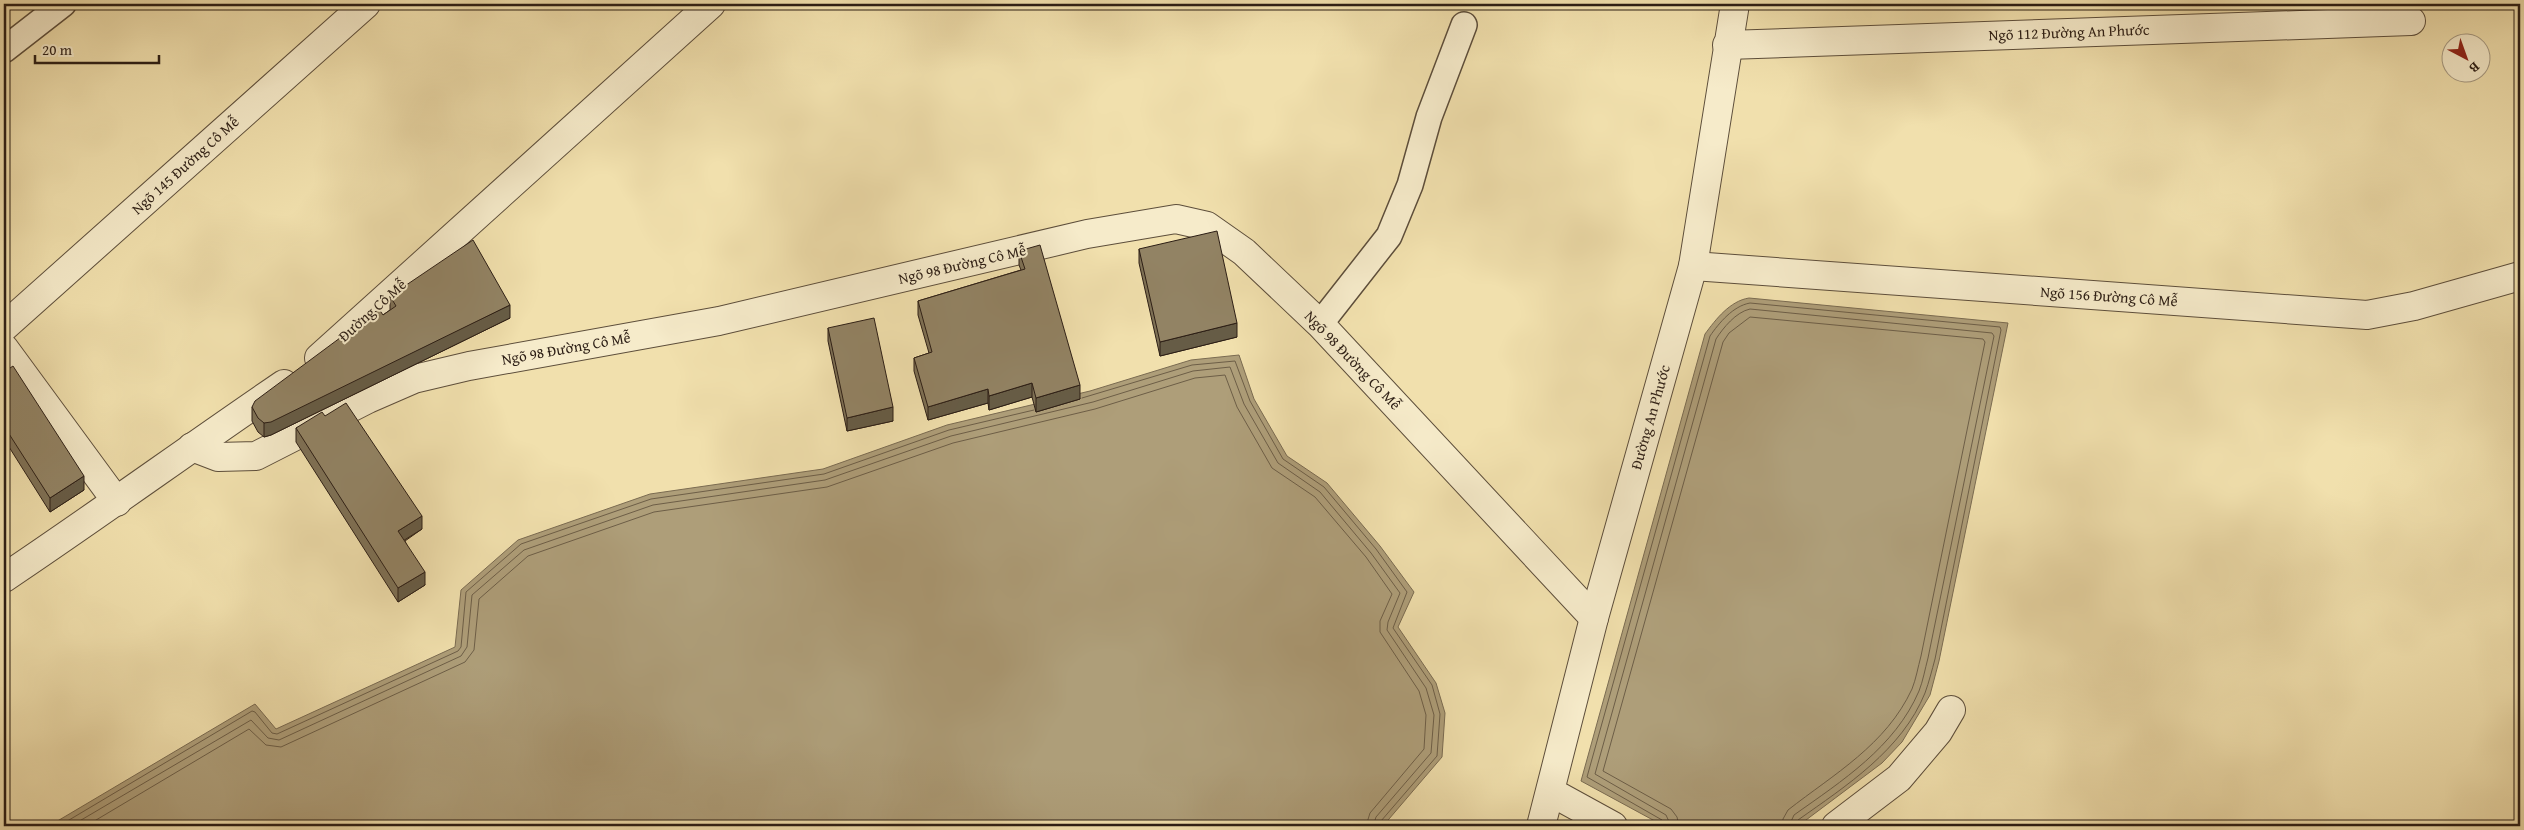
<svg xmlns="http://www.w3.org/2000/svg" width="2524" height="830" font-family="'Gentium Book Plus',serif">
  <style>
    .water { fill: #ae9e79; stroke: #7a6b51 }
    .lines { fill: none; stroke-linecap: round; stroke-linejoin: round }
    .shore { stroke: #6d5e47; stroke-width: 1 }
    .service-casing { stroke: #5d4e3b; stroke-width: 28 }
    .minor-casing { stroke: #5d4e3b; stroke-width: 30 }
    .tertiary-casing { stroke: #5d4e3b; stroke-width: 30 }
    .service { stroke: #f6ebca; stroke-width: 25 }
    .minor { stroke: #f6ebca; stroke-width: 28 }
    .tertiary { stroke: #f6ebca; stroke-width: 28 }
    .wall { fill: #7e7156; stroke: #2c1e15 }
    .shaded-wall { fill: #665c46; stroke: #2c1e15 }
    .building { fill: #928364; stroke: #2c1e15 }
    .labels { text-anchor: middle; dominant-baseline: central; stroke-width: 4; stroke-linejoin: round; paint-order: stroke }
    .street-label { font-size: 15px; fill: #2c1e15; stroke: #f6ebca }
  </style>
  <rect width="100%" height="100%" fill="#f1e0ad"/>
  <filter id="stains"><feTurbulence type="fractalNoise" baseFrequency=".004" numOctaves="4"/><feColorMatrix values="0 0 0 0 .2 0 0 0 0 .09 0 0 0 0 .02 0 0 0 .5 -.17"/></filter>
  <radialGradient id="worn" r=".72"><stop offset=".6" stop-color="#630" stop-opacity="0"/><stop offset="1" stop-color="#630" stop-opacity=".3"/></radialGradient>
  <g class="water">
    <path d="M1749,298L2008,323L1939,661L1930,695L1902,742L1882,763L1798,826H1664L1581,781L1705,334C1716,319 1730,301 1749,298Z"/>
    <polygon points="1239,355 1254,399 1287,456 1327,483 1380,546 1414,592 1398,627 1436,683 1445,713 1442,757 1383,826 49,826 255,704 276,729 455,647 461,590 518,540 650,494 823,469 947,425 1090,391 1191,360"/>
  </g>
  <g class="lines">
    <g class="shore">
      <polyline points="1082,398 1192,365 1235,361 1250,401 1283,459 1324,487 1376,549 1407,592 1393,628 1432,685 1440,714 1437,756 1381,821 1380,826"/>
      <polyline points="59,826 252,711 255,712 272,733 277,734 458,651 461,647 466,592 521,544 651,499 824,474 949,430 1034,410"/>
      <polyline points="71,826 251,720 268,738 279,740 461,656 467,647 472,595 524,550 653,505 825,480 951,436 1093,402 1193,371 1230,367 1244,404 1278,463 1320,492 1371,553 1400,593 1388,622 1387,630 1426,688 1434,715 1431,753 1376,817 1373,826"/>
      <polyline points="86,826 249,729 266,745 281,747 465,662 474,650 479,599 528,556 654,512 827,487 953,443 1095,409 1195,378 1225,375 1237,407 1272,468 1315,497 1366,557 1392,594 1380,621 1380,632 1419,691 1426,715 1424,749 1370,813 1366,826"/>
      <path d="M1665,826L1662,820L1587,777L1710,336C1719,323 1733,306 1750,303L2000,327L2001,330L1935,659C1932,670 1929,682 1925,693C1902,750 1846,786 1798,820L1795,826"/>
      <path d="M1671,826L1666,815L1595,774L1716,339C1723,328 1736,312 1750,309L1992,333L1994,336L1928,658C1925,669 1923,681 1919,691C1895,747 1842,781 1794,815L1789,826"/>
      <path d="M1679,826L1677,817L1671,809L1603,771L1723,342L1729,333L1750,317L1983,339L1985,342L1921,656C1918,667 1916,679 1912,689C1886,745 1834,774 1788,810L1783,819L1782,826"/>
    </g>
    <g class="service-casing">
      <g id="service">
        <polyline points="4,50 63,4"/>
        <polyline points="1320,324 1389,236 1410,185 1429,117 1464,25"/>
      </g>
    </g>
    <g class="minor-casing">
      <g id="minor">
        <polyline points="1727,45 2411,21"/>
        <polyline points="1693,266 2367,315 2414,306 2520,276"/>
        <polyline points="4,327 366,4"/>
        <polyline points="4,348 117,502"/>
        <polyline points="192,447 218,457 256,456 368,399 414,379 469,366 719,321 1087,234 1176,219 1207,226 1244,252 1320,324 1594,618"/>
        <polyline points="1551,792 1613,826"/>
        <polyline points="1836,826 1899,778 1938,732 1951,710"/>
      </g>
    </g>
    <g class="tertiary-casing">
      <g id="tertiary">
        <polyline points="319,358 711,4"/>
        <path d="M4,578C98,515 190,448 284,384"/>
        <polyline points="1541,826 1594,618 1693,266 1735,4"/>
      </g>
    </g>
    <use href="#service" class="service"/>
    <use href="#minor" class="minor"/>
    <use href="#tertiary" class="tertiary"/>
  </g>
  <g class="wall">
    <polygon points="1139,249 1237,337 1160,356 1139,263"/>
    <polygon points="1019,251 1080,399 1036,412 1032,397 989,410 988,403 928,420 914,371 914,358 929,353 918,315 918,301 1021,270 1019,265"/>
    <polygon points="390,296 510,318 271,435 264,437 258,432 252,421 252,407 390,310"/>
    <polygon points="828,328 893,421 847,431 828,341"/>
    <polygon points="4,372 84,490 50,512 4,439"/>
    <polygon points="325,416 422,529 405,541 425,585 398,602 296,442 296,428"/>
  </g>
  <g class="shaded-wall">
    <polygon points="510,305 510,318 271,435 264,437 264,423"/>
    <polygon points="1237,323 1237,337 1160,356 1160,342"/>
    <polygon points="1032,383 1032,397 989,410 989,396"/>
    <polygon points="1080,385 1080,399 1036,412 1036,398"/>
    <polygon points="988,389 988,403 928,420 928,407"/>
    <polygon points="893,407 893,421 847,431 847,418"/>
    <polygon points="84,476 84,490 50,512 50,498"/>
    <polygon points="422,516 422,529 398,544 398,531"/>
    <polygon points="425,572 425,585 398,602 398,588"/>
  </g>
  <g class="building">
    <polygon points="1217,231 1237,323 1160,342 1139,249"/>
    <polygon points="473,240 510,305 271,422 264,423 258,418 252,407 255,401 379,309 383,315 396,306 390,296"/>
    <polygon points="1040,245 1080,385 1036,398 1032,383 989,396 988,389 928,407 914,358 932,352 918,301 1025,269 1019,251"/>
    <polygon points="874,318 893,407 847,418 828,328"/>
    <polygon points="13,366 84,476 50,498 4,426 4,372"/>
    <polygon points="346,403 422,516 398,531 425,572 398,588 296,428 322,412 325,416"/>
  </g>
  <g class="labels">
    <g class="street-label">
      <text transform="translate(2069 32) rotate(-2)">Ngõ 112 Đường An Phước</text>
      <text transform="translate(185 165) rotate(-42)">Ngõ 145 Đường Cô Mễ</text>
      <text transform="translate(962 264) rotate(-13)">Ngõ 98 Đường Cô Mễ</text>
      <text transform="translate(2109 296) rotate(4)">Ngõ 156 Đường Cô Mễ</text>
      <text transform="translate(372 310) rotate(-42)">Đường Cô Mễ</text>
      <text transform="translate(566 348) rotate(-10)">Ngõ 98 Đường Cô Mễ</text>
      <text transform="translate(1353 360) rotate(46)">Ngõ 98 Đường Cô Mễ</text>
      <text transform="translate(1650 417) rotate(-74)">Đường An Phước</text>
    </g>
  </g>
  <rect width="2524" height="830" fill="none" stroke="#f1e0ad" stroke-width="20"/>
  <rect x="5" y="5" width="2514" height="820" fill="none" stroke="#2c1e15" stroke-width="2.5"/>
  <rect x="10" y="10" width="2504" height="810" fill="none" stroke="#2c1e15"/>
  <g transform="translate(2466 58) rotate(139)"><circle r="24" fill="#f6ebca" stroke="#a59982"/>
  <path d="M0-4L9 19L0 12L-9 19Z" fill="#8f2418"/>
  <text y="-8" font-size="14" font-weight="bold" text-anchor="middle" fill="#2c1e15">B</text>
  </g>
  <path d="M35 55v8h124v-8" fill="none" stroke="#2c1e15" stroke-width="2.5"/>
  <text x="42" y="55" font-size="15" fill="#2c1e15" stroke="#f6ebca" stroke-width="4" paint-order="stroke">20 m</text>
  <rect width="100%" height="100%" filter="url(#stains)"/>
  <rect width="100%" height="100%" fill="url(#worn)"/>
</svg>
